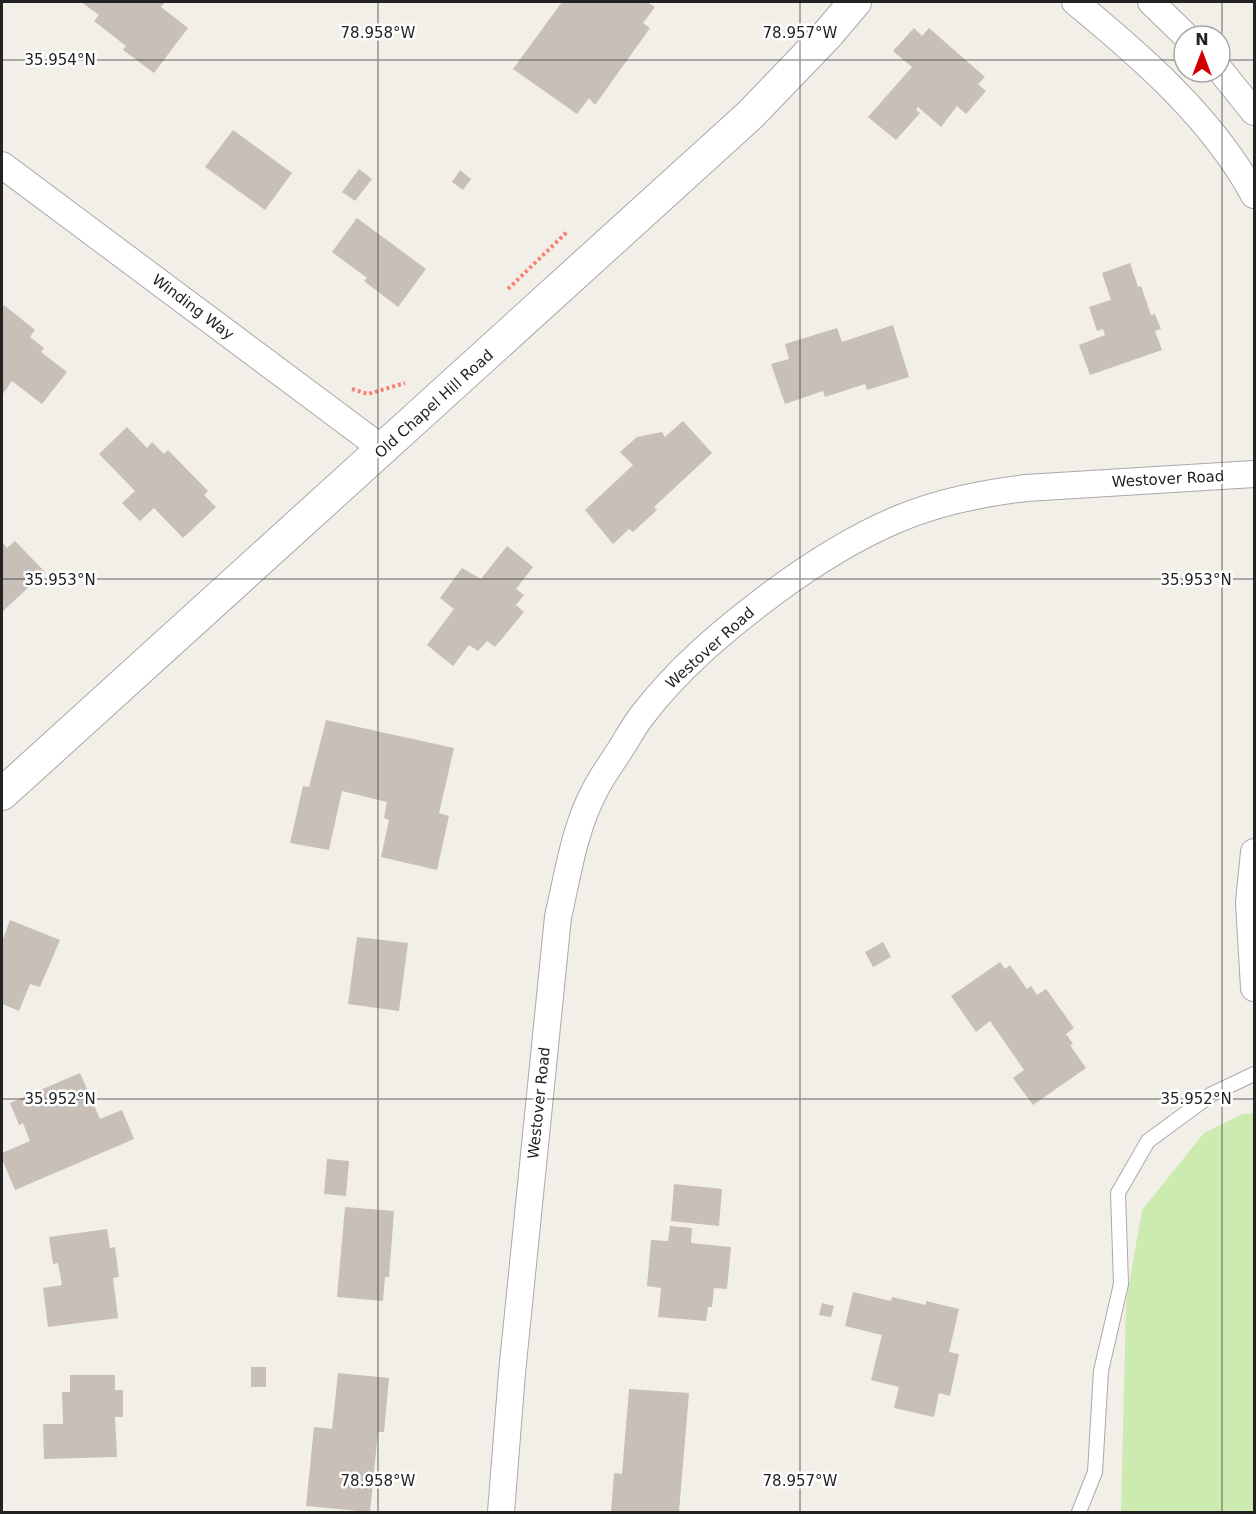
<svg xmlns="http://www.w3.org/2000/svg" width="1256" height="1514" font-family="'DejaVu Sans',sans-serif">
  <style>
    .grass { fill: #cdebb0 }
    .building { fill: #c7bfb8 }
    .lines { fill: none; stroke-linecap: round; stroke-linejoin: round }
    .service-casing { stroke: #a9a9a9; stroke-width: 16 }
    .minor-casing { stroke: #a9a9a9; stroke-width: 28 }
    .tertiary-casing { stroke: #a9a9a9; stroke-width: 34 }
    .path { stroke: #fa8072; stroke-width: 4; stroke-dasharray: 3 3; stroke-linecap: butt }
    .service { stroke: #fff; stroke-width: 14 }
    .minor { stroke: #fff; stroke-width: 26 }
    .tertiary { stroke: #fff; stroke-width: 32 }
    .ticks { fill: none; stroke: #222; stroke-width: 1.5; stroke-opacity: 0.45 }
    .labels { text-anchor: middle; dominant-baseline: central; stroke-width: 5; stroke-linejoin: round; paint-order: stroke }
    .street-label { font-size: 15px; fill: #222; stroke: #fff }
    .ticks-label { font-size: 15px; text-anchor: middle; fill: #222; stroke: #fff; stroke-width: 5; stroke-linejoin: round; paint-order: stroke }
  </style>
  <rect width="100%" height="100%" fill="#f2efe9"/>
  <polygon class="grass" points="1254,1113 1254,1512 1121,1512 1126,1302 1142,1210 1204,1133 1242,1114"/>
  <g class="building">
    <polygon points="81,2 165,2 161,7 188,28 154,73 123,50 126,46 94,21 99,15"/>
    <polygon points="562,2 647,2 655,7 643,23 650,28 595,105 589,98 577,114 513,69"/>
    <polygon points="914,28 922,36 929,28 985,77 978,84 986,91 966,114 957,106 941,127 918,107 916,110 920,113 896,140 868,117 912,67 893,51"/>
    <polygon points="233,130 292,173 265,210 205,167"/>
    <polygon points="359,169 372,179 355,201 342,192"/>
    <polygon points="460,170 471,179 463,190 452,182"/>
    <polygon points="357,218 426,269 398,307 364,281 367,278 332,252"/>
    <polygon points="1130,263 1138,287 1141,286 1151,315 1155,314 1161,329 1155,331 1162,350 1090,375 1079,345 1105,335 1103,329 1097,331 1089,307 1111,300 1102,273"/>
    <polygon points="4,305 35,330 30,337 44,348 41,352 67,372 42,404 12,381 2,395 2,309"/>
    <polygon points="893,325 909,377 867,390 865,384 825,397 823,391 785,404 771,364 789,359 785,344 837,328 842,342"/>
    <polygon points="683,421 712,453 654,507 657,510 633,532 629,529 613,544 585,510 633,465 620,452 637,437 662,432 665,437"/>
    <polygon points="127,427 147,448 152,442 164,454 168,450 208,491 204,495 216,507 183,538 154,508 140,521 122,503 135,491 99,454"/>
    <polygon points="15,541 45,572 2,612 2,542 7,548"/>
    <polygon points="507,546 533,567 516,589 524,595 516,605 524,612 495,647 487,641 478,651 469,645 453,666 427,645 454,609 440,598 462,568 481,579"/>
    <polygon points="326,720 454,748 439,813 449,816 437,870 381,857 389,820 384,818 387,802 342,791 329,850 290,843 303,786 309,787"/>
    <polygon points="10,920 60,940 40,987 30,984 19,1011 2,1004 2,942"/>
    <polygon points="357,937 408,943 399,1011 348,1004"/>
    <polygon points="883,942 891,957 873,967 865,952"/>
    <polygon points="1000,962 1005,969 1010,965 1027,989 1031,986 1037,995 1046,989 1074,1028 1066,1034 1073,1044 1070,1045 1086,1068 1033,1105 1013,1078 1024,1070 990,1021 976,1032 951,996"/>
    <polygon points="80,1073 100,1119 122,1110 134,1139 15,1190 2,1159 2,1153 30,1141 23,1123 19,1125 10,1103"/>
    <polygon points="327,1159 349,1161 346,1196 324,1194"/>
    <polygon points="674,1184 722,1189 719,1226 671,1221"/>
    <polygon points="345,1207 394,1211 389,1277 385,1277 383,1301 337,1297"/>
    <polygon points="670,1226 692,1228 691,1243 731,1247 727,1289 714,1288 712,1307 708,1307 706,1321 658,1317 661,1288 647,1286 651,1240 668,1241"/>
    <polygon points="107,1229 110,1248 115,1247 119,1277 113,1278 118,1318 48,1327 43,1288 62,1285 58,1263 53,1264 49,1237"/>
    <polygon points="853,1292 891,1301 892,1297 926,1305 926,1301 959,1309 949,1352 959,1354 950,1396 939,1393 934,1417 894,1408 899,1387 871,1380 882,1335 845,1326"/>
    <polygon points="822,1303 834,1306 831,1317 819,1315"/>
    <rect x="251" y="1367" width="15" height="20"/>
    <polygon points="338,1373 389,1378 384,1432 378,1432 370,1512 306,1506 314,1427 332,1429"/>
    <polygon points="70,1375 115,1375 115,1390 123,1390 123,1417 115,1417 117,1457 44,1459 43,1424 63,1424 62,1392 70,1392"/>
    <polygon points="629,1389 689,1393 679,1512 611,1512 614,1473 622,1474"/>
  </g>
  <g class="lines">
    <g class="service-casing">
      <polyline id="service" points="1079,1512 1095,1472 1101,1371 1121,1284 1118,1193 1148,1141 1212,1094 1254,1074"/>
    </g>
    <g class="minor-casing">
      <g id="minor">
        <path d="M1075,2C1142,57 1212,118 1254,195"/>
        <polyline points="1151,2 1186,36"/>
        <polyline points="1220,70 1254,112"/>
        <polyline points="2,165 384,450"/>
        <polyline points="1254,852 1249,902 1254,988"/>
        <path d="M501,1512L512,1373L558,917C568,874 574,829 595,790C601,778 609,767 616,756C625,743 632,729 641,717C678,668 725,629 773,593C812,564 853,538 898,519C938,502 984,493 1026,488L1254,474"/>
      </g>
    </g>
    <g class="tertiary-casing">
      <polyline id="tertiary" points="2,794 750,115 827,35 855,2"/>
    </g>
    <g class="path">
      <polyline points="508,289 568,231"/>
      <polyline points="352,389 368,394 405,383"/>
    </g>
    <use href="#service" class="service"/>
    <use href="#minor" class="minor"/>
    <use href="#tertiary" class="tertiary"/>
  </g>
  <path class="ticks" d="M378,2V1512M800,2V1512M1222,2V1512M2,60H1184M1220,60H1254M2,579H1254M2,1099H1254"/>
  <g class="labels">
    <g class="street-label">
      <text transform="translate(193 307) rotate(37)">Winding Way</text>
      <text transform="translate(434 404) rotate(-42)">Old Chapel Hill Road</text>
      <text transform="translate(1168 479) rotate(-3)">Westover Road</text>
      <text transform="translate(710 648) rotate(-42)">Westover Road</text>
      <text transform="translate(539 1103) rotate(-84)">Westover Road</text>
    </g>
  </g>
  <g class="ticks-label">
    <text x="378" y="38">78.958°W</text>
    <text x="800" y="38">78.957°W</text>
    <text x="60" y="65">35.954°N</text>
    <text x="60" y="585">35.953°N</text>
    <text x="1196" y="585">35.953°N</text>
    <text x="60" y="1104">35.952°N</text>
    <text x="1196" y="1104">35.952°N</text>
    <text x="378" y="1486">78.958°W</text>
    <text x="800" y="1486">78.957°W</text>
  </g>
  <rect width="1256" height="1514" fill="none" stroke="#222222" stroke-width="6"/>
  <g transform="translate(1202 54)"><circle r="28" fill="#ffffff" stroke="#a7a7a7" stroke-width="1.5"/>
  <path d="M0-4.5L10 22L0 15L-10 22Z" fill="#d40000"/>
  <text y="-9" font-size="16" font-weight="bold" text-anchor="middle" fill="#222222">N</text>
  </g>
</svg>
